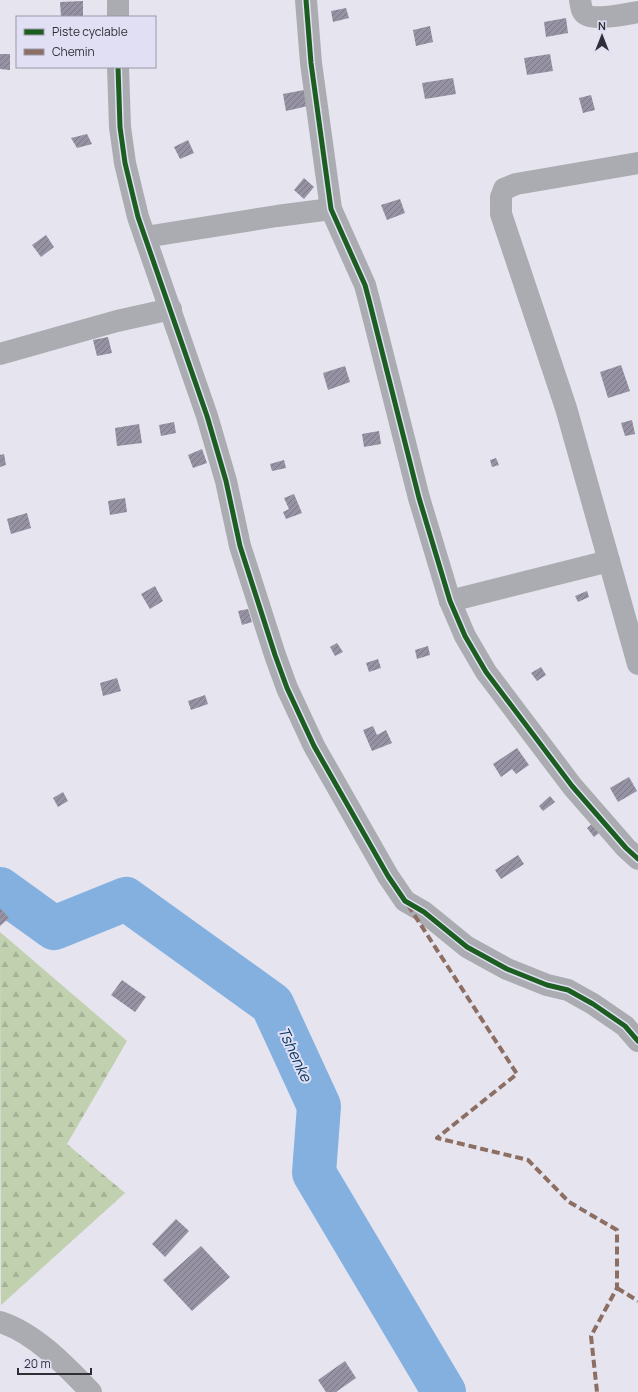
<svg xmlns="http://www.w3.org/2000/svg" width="638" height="1392" font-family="Manrope,sans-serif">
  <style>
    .forest { fill: url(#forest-firs) }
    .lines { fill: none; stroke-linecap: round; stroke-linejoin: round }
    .river { stroke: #84b0e0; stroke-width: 44 }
    .building { fill: url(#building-hatch) }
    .street { stroke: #aaacb1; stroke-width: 22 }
    .quiet { stroke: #8d6e63; stroke-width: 4; stroke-dasharray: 8 4; stroke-linecap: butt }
    .cycleway-casing { stroke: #e1dff4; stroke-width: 8 }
    .cycleway { stroke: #1b5e20; stroke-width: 5 }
    .labels { text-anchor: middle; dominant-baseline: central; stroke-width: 4; stroke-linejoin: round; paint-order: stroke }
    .water-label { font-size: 15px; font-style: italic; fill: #083861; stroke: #e1dff4 }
  </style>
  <defs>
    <pattern id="forest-firs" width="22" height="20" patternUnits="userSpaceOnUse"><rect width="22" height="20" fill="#c1d0ae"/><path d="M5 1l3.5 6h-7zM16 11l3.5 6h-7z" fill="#a6b396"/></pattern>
    <pattern id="building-hatch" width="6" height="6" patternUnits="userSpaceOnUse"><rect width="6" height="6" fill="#9692a4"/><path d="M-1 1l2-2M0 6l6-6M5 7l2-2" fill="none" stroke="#7b7886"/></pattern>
  </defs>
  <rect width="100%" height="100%" fill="#e5e4ef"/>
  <polygon class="forest" points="0,932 127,1041 67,1144 125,1193 1,1305"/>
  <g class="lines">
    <polyline class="river" points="0,889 54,928 126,899 272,1004 319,1106 314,1173 444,1392"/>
  </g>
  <g class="building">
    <polygon points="83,1 83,17 61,17 60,2"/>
    <polygon points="346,8 349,18 333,22 331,11"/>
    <polygon points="566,18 568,33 546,37 544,22"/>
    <polygon points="430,26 433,42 416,46 413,30"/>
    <polygon points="0,54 10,54 10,70 0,69"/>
    <polygon points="550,54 553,71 527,75 524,58"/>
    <polygon points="453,78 456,94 425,99 422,83"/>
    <polygon points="304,90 308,106 286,111 283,94"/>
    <polygon points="591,95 595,110 583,113 579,98"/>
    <polygon points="87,134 92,144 77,148 71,138"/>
    <polygon points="188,140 194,153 180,159 174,147"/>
    <polygon points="304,178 314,187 304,199 294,190"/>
    <polygon points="400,199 405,213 387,220 381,205"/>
    <polygon points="46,235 54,247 41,257 32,245"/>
    <polygon points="108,337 112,353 97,356 93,340"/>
    <polygon points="621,365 630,391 608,398 600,372"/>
    <polygon points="345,366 350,382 328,390 323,373"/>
    <polygon points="632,420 635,434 625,436 621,423"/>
    <polygon points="174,422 176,433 161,436 159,425"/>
    <polygon points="139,424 142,443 117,446 115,428"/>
    <polygon points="379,431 381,444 364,447 362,434"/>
    <polygon points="202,449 207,463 193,468 188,455"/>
    <polygon points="4,454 6,465 0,467 0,455"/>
    <polygon points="496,458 499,465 492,467 490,460"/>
    <polygon points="284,460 286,468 272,471 270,464"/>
    <polygon points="294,494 302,513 286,519 283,512 289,509 284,498"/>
    <polygon points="125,498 127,512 110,515 108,501"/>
    <polygon points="27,513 31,528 11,534 7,519"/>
    <polygon points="155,586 163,601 150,609 141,594"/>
    <polygon points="587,591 589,597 578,602 575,596"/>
    <polygon points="248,609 252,622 242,625 238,611"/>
    <polygon points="337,643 343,652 335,656 330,647"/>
    <polygon points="428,646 430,655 417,659 415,650"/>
    <polygon points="378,659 381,668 369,672 366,663"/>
    <polygon points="541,667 546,675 537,681 531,673"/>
    <polygon points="117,678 121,691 103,696 100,683"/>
    <polygon points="205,695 208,704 191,710 188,701"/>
    <polygon points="373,726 377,735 386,730 392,743 372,751 363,730"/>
    <polygon points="517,748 529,765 516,774 512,769 501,777 493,764"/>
    <polygon points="629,777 637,791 618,802 610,788"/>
    <polygon points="63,792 68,801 58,807 53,798"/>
    <polygon points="550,796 555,802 543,811 539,806"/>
    <polygon points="597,820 604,829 594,837 587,828"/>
    <polygon points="518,855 524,864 501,879 495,870"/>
    <polygon points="0,908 9,918 0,926"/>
    <polygon points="122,980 146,997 135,1012 111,995"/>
    <polygon points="176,1219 189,1231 165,1257 152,1244"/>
    <polygon points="201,1246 230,1277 192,1311 163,1280"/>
    <polygon points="345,1361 356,1378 336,1392 326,1392 318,1380"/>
  </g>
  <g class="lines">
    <g class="street">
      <polyline points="306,0 311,63 331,209 365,285 369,300 419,498 450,601 465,636 486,672 572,786 626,848 638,859"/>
      <path d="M580,0C581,5 581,11 585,14C594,21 627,14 638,12"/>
      <polyline points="118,17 118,0"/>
      <polyline points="118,67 120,127 125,163 138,217 207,416 226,481 240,546 275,655 287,688 314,746 388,876 405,901 424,912 467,947 507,969 547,985 568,990 593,1004 625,1026 638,1041"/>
      <polyline points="638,163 516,184 504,189 501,197 501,214 566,408 638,664"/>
      <polyline points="145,237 277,216 331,209"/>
      <polyline points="0,354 117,321 171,309"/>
      <polyline points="450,601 609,561"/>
      <path d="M0,1322C35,1333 66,1366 91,1392"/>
    </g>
    <g class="quiet">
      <polyline points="408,905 517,1074 437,1138 528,1160 569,1202 617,1230 617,1288 591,1336 597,1392"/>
      <polyline points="617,1288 638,1301"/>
    </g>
    <g class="cycleway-casing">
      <g id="cycleway">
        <polyline points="306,0 311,63 331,209 365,285 369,300 419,498 450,601 465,636 486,672 572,786 626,848 638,859"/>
        <polyline points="118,67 120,127 125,163 138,217 207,416 226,481 240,546 275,655 287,688 314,746 388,876 405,901 424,912 467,947 507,969 547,985 568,990 593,1004 625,1026 638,1041"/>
      </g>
    </g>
    <use href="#cycleway" class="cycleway"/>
  </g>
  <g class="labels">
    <g class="water-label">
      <text transform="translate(295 1054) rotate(65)">Tshenke</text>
    </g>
  </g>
  <rect x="16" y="16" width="140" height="52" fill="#e1dff4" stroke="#9a98a8"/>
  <rect x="24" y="29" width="20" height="6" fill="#1b5e20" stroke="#9a98a8"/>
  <text x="52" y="36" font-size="12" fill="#2f2e36">Piste cyclable</text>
  <rect x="24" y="49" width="20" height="6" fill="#8d6e63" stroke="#9a98a8"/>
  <text x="52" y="56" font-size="12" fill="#2f2e36">Chemin</text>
  <g transform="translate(602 36)" stroke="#e1dff4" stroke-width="3" paint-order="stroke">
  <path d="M0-3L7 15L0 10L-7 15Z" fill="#2f2e36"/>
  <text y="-6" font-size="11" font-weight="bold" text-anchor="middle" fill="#2f2e36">N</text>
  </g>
  <path d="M18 1368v6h73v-6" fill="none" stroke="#2f2e36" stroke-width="2"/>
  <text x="24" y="1368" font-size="12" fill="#2f2e36" stroke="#e1dff4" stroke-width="3" paint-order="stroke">20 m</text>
</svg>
